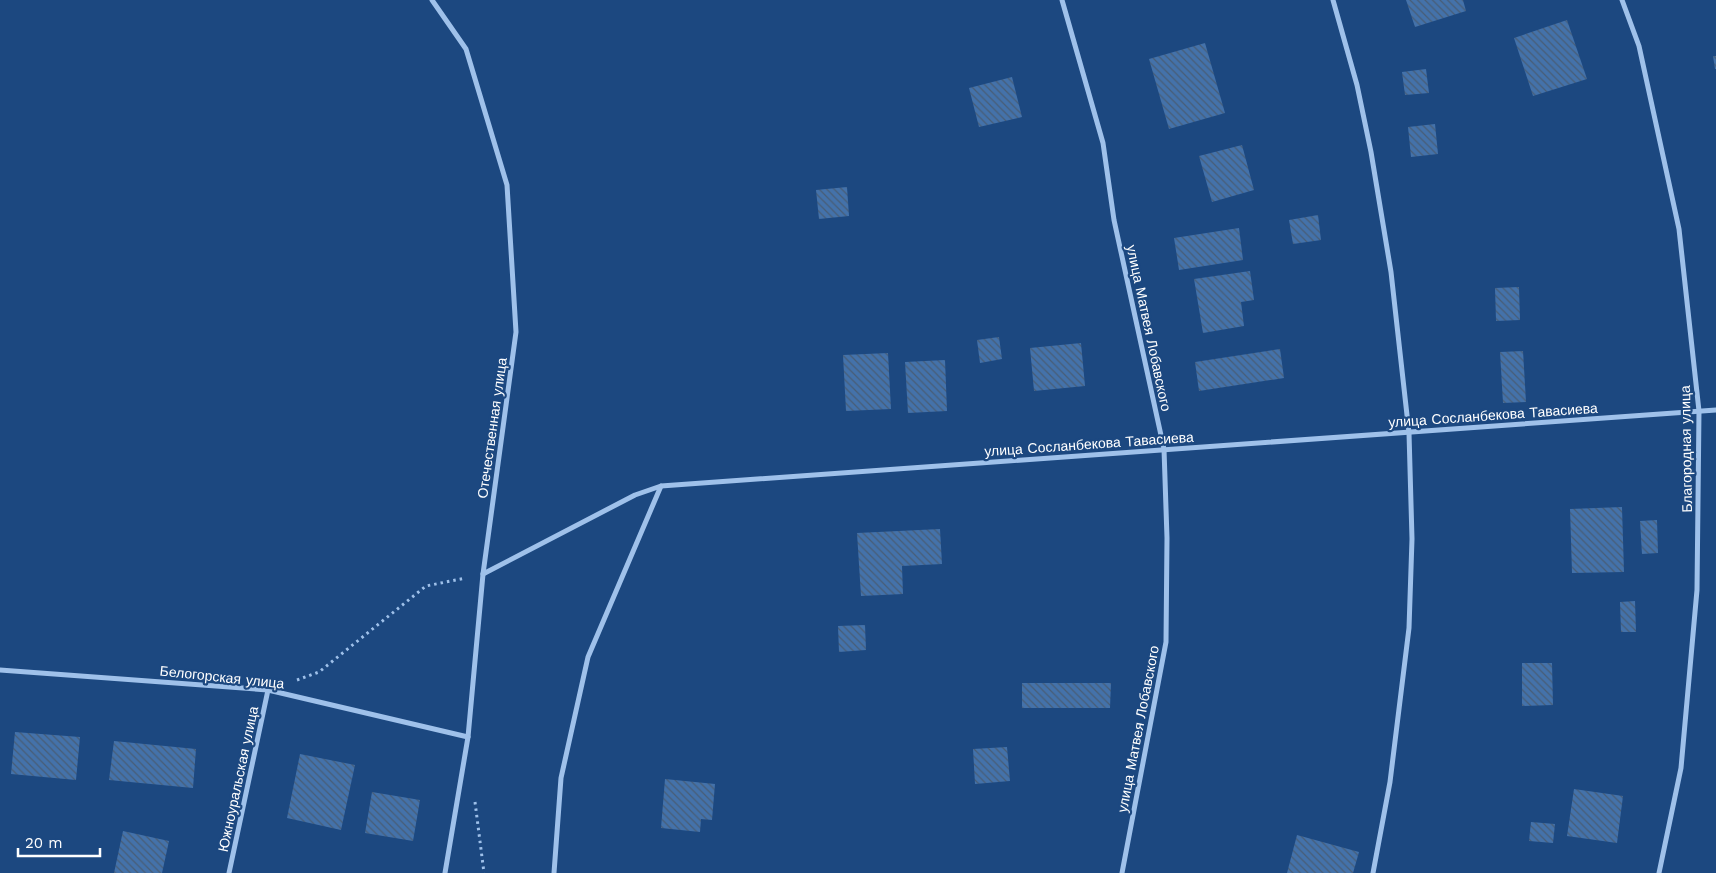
<svg xmlns="http://www.w3.org/2000/svg" width="1716" height="873" font-family="'Work Sans',sans-serif">
  <style>
    .building { fill: url(#building-back-hatch) }
    .lines { fill: none; stroke-linecap: round; stroke-linejoin: round }
    .path { stroke: #9fc1ea; stroke-width: 3; stroke-dasharray: 2.5 4; stroke-linecap: butt }
    .minor { stroke: #9fc1ea; stroke-width: 5 }
    .labels { text-anchor: middle; dominant-baseline: central; stroke-width: 4.5; stroke-linejoin: round; paint-order: stroke }
    .street-label { font-size: 14px; fill: #fff; stroke: #1c4880 }
  </style>
  <defs>
    <pattern id="building-back-hatch" width="6" height="6" patternUnits="userSpaceOnUse" patternTransform="scale(1.25)"><rect width="6" height="6" fill="#4472aa"/><path d="M-1 5l2 2M0 0l6 6M5-1l2 2" fill="none" stroke="#485d76"/></pattern>
  </defs>
  <rect width="100%" height="100%" fill="#1c4880"/>
  <g class="building">
    <polygon points="1406,0 1463,0 1466,11 1415,27"/>
    <polygon points="1567,20 1587,79 1533,96 1514,38"/>
    <polygon points="1205,43 1225,113 1169,129 1149,59"/>
    <polygon points="1713,56 1716,56 1716,69 1715,69"/>
    <polygon points="1426,69 1429,93 1405,95 1402,72"/>
    <polygon points="1012,77 1022,117 979,127 969,88"/>
    <polygon points="1435,124 1438,154 1411,157 1408,127"/>
    <polygon points="1242,145 1254,190 1212,202 1199,156"/>
    <polygon points="847,187 849,216 819,219 816,190"/>
    <polygon points="1318,215 1321,240 1293,244 1289,220"/>
    <polygon points="1239,228 1243,260 1179,270 1174,238"/>
    <polygon points="1250,271 1254,300 1241,302 1244,326 1203,333 1194,279"/>
    <polygon points="1519,287 1520,320 1496,321 1495,288"/>
    <polygon points="999,337 1002,359 980,363 977,340"/>
    <polygon points="1081,343 1085,386 1034,391 1030,348"/>
    <polygon points="1280,349 1284,378 1199,391 1195,362"/>
    <polygon points="1523,351 1526,402 1503,403 1500,352"/>
    <polygon points="888,353 891,409 846,411 843,355"/>
    <polygon points="945,360 947,411 908,413 905,362"/>
    <polygon points="1622,507 1624,572 1572,573 1570,509"/>
    <polygon points="1657,520 1658,553 1642,554 1640,521"/>
    <polygon points="940,529 942,564 902,566 903,594 861,596 857,533"/>
    <polygon points="1635,601 1636,632 1621,632 1620,602"/>
    <polygon points="865,625 866,650 839,652 838,626"/>
    <polygon points="1522,663 1552,663 1553,705 1522,706"/>
    <polygon points="1022,683 1111,683 1110,708 1022,708"/>
    <polygon points="15,732 80,737 76,780 11,774"/>
    <polygon points="114,741 196,749 193,788 109,780"/>
    <polygon points="1007,747 1010,781 975,784 973,749"/>
    <polygon points="300,754 355,765 341,830 287,818"/>
    <polygon points="665,779 715,784 712,820 701,819 700,832 661,828"/>
    <polygon points="1574,789 1623,796 1617,843 1567,836"/>
    <polygon points="372,792 420,800 413,841 365,833"/>
    <polygon points="1531,822 1555,824 1553,843 1529,841"/>
    <polygon points="123,831 169,841 162,873 114,873"/>
    <polygon points="1297,835 1359,852 1353,873 1287,873"/>
  </g>
  <g class="lines">
    <g class="path">
      <polyline points="297,680 319,672 426,586 466,578"/>
      <polyline points="475,802 484,873"/>
    </g>
    <g class="minor">
      <polyline points="432,0 466,49 507,185 516,332 483,574 468,737 445,873"/>
      <polyline points="1062,0 1103,143 1114,220 1164,449 1167,538 1166,642 1122,873"/>
      <polyline points="1333,0 1357,85 1371,152 1391,272 1409,433 1412,539 1409,628 1390,782 1373,873"/>
      <polyline points="1622,0 1639,46 1679,229 1699,411 1697,590 1681,768 1659,873"/>
      <polyline points="483,574 635,495 661,486 1716,410"/>
      <polyline points="0,670 268,690 468,737"/>
      <polyline points="229,873 268,690"/>
      <polyline points="554,873 561,778 588,657 661,486"/>
    </g>
  </g>
  <g class="labels">
    <g class="street-label">
      <text transform="translate(1149 328) rotate(78)">улица Матвея Лобавского</text>
      <text transform="translate(1493 415) rotate(-4)">улица Сосланбекова Тавасиева</text>
      <text transform="translate(492 428) rotate(-82)">Отечественная улица</text>
      <text transform="translate(1089 444) rotate(-4)">улица Сосланбекова Тавасиева</text>
      <text transform="translate(1686 449) rotate(-91)">Благородная улица</text>
      <text transform="translate(222 677) rotate(6)">Белогорская улица</text>
      <text transform="translate(1138 729) rotate(-79)">улица Матвея Лобавского</text>
      <text transform="translate(238 779) rotate(-78)">Южноуральская улица</text>
    </g>
  </g>
  <path d="M18 848v8h82v-8" fill="none" stroke="#ffffff" stroke-width="2.5"/>
  <text x="25" y="848" font-size="15" fill="#ffffff" stroke="#1c4880" stroke-width="4" paint-order="stroke">20 m</text>
</svg>
